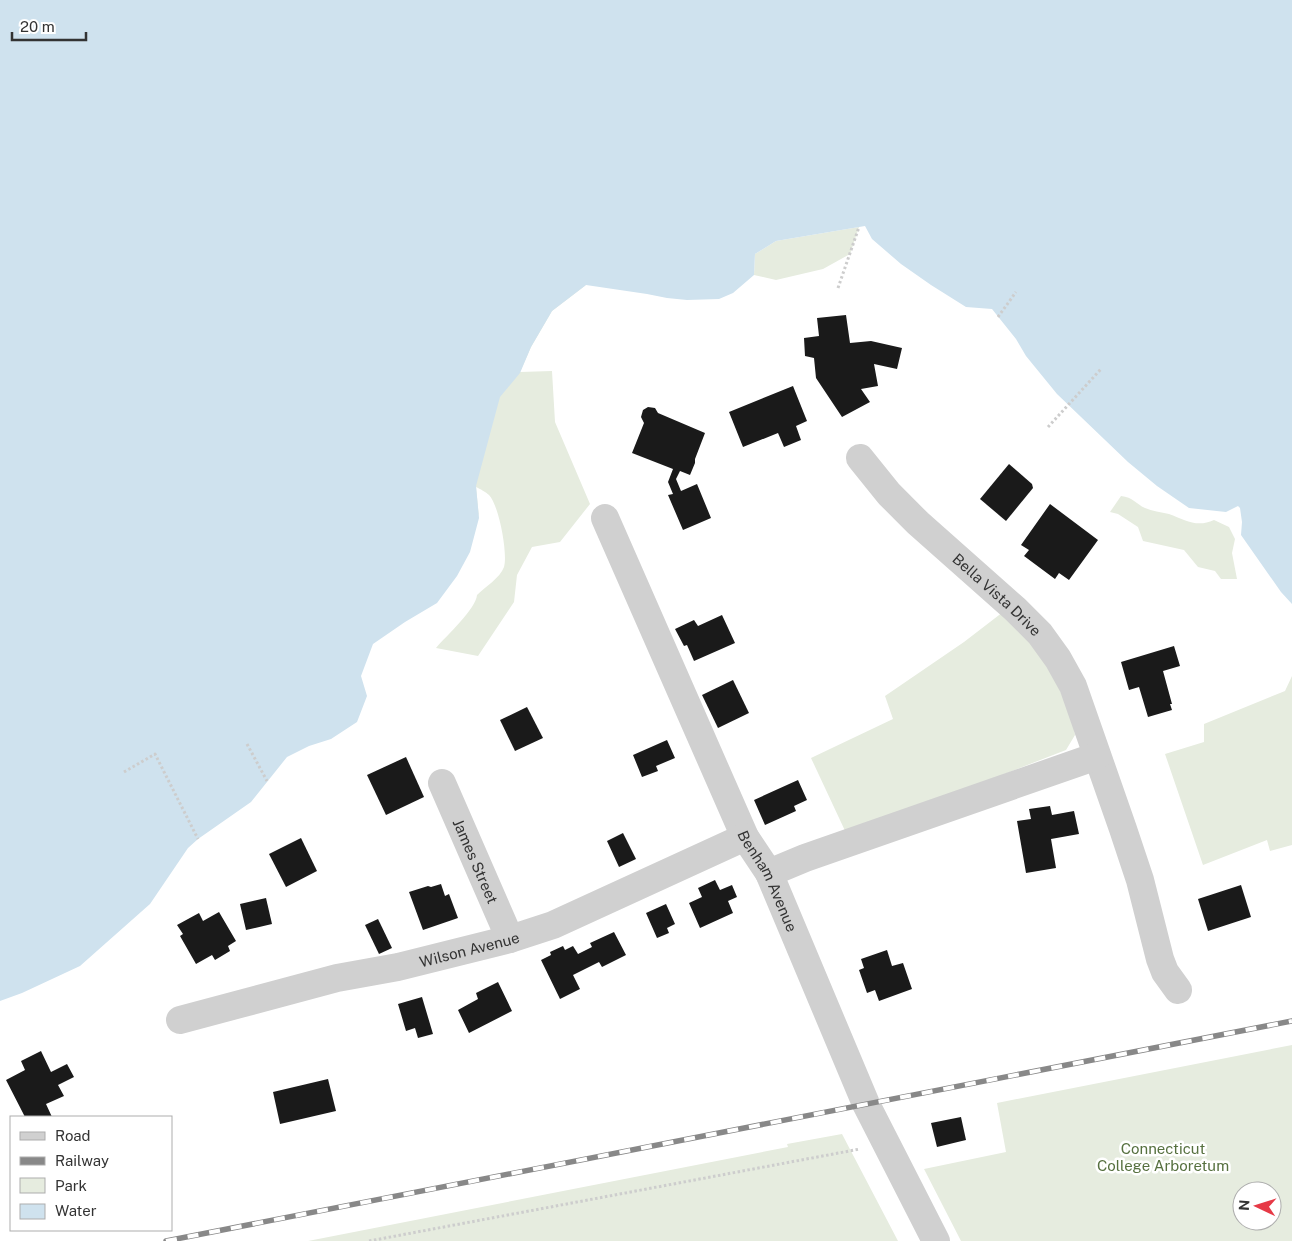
<svg xmlns="http://www.w3.org/2000/svg" width="1292" height="1241" font-family="'Public Sans',sans-serif">
  <style>
    .green { fill: #e6ecdf; fill-rule: evenodd }
    .water { fill: #cfe2ee }
    .building { fill: #1a1a1a }
    .lines { fill: none; stroke-linecap: round; stroke-linejoin: round }
    .path { stroke: #cdcdcd; stroke-width: 3; stroke-dasharray: 2.5 2.5; stroke-linecap: butt }
    .minor { stroke: #d0d0d0; stroke-width: 28 }
    .rail-casing { stroke: #888; stroke-width: 5.5 }
    .rail { stroke: #fff; stroke-width: 4; stroke-dasharray: 11; stroke-linecap: butt }
    .labels { text-anchor: middle; dominant-baseline: central; stroke-width: 5; stroke-linejoin: round; paint-order: stroke }
    .street-label { font-size: 15px; fill: #333; stroke: #fff }
    .park-label { font-size: 15px; fill: #56703f; stroke: #fff }
  </style>
  <rect width="100%" height="100%" fill="#fff"/>
  <g class="green">
    <polygon points="859,227 850,254 823,269 776,280 754,275 755,254 776,241"/>
    <path d="M586,285L552,311L531,347L520,372L552,371L555,422L590,504L560,542L532,547L517,575L514,602L478,656L436,648C446,636 476,609 477,595C485,587 500,578 504,567C508,554 499,505 489,495C486,492 480,489 476,487L479,518L438,336Z"/>
    <path d="M1121,496C1133,497 1136,504 1145,508C1152,511 1161,512 1169,514C1185,520 1197,528 1214,520L1229,527L1235,539L1232,553L1237,579H1221L1215,571L1198,567L1184,550L1143,541L1138,527L1118,514L1110,512Z"/>
    <polygon points="1003,612 1044,653 1073,721 1075,735 1066,750 847,835 811,758 893,719 885,696 964,642"/>
    <polygon points="1292,676 1292,845 1270,851 1267,840 1203,865 1165,754 1204,742 1204,724 1285,691"/>
    <path d="M1292,1045V1241H961L924,1169L1006,1152L997,1103ZM1242,1191H1272V1221H1242Z"/>
    <polygon points="842,1134 898,1241 308,1241 788,1147 787,1144"/>
  </g>
  <polygon class="water" points="0,0 1292,0 1292,604 1281,592 1241,535 1242,522 1240,508 1238,506 1226,512 1189,508 1157,486 1128,462 1057,394 1026,356 1016,339 992,309 966,307 931,285 901,264 872,239 865,226 776,241 755,254 754,275 733,293 719,299 687,300 667,298 647,294 586,285 552,311 531,347 520,373 500,397 476,486 479,518 470,552 457,576 437,603 405,622 373,644 361,676 367,696 357,722 331,739 309,746 287,757 251,802 198,839 188,848 150,904 80,966 22,993 0,1001"/>
  <g class="building">
    <polygon points="846,315 850,343 871,341 902,348 897,369 874,364 878,386 861,389 870,402 842,417 816,378 814,358 805,356 804,338 819,336 817,318"/>
    <polygon points="793,386 807,421 796,426 801,440 784,447 778,433 743,447 729,412"/>
    <polygon points="648,407 655,408 658,413 705,433 695,459 695,463 690,475 680,471 676,479 681,491 697,484 711,518 683,530 668,495 673,494 668,482 673,469 632,453 644,423 641,417 643,410"/>
    <polygon points="1009,464 1032,484 1033,488 1006,521 980,499"/>
    <polygon points="1050,504 1098,540 1069,580 1059,573 1055,579 1024,556 1029,550 1021,545"/>
    <polygon points="722,615 735,643 694,661 687,645 684,646 675,629 694,620 698,626"/>
    <polygon points="1174,646 1180,666 1163,671 1172,704 1170,704 1172,710 1148,717 1139,687 1129,690 1121,662"/>
    <polygon points="733,680 749,713 718,728 702,695"/>
    <polygon points="527,707 543,738 515,751 500,720"/>
    <polygon points="667,740 675,758 656,766 658,771 642,777 633,755"/>
    <polygon points="406,757 424,797 386,815 367,775"/>
    <polygon points="798,780 807,800 794,806 796,811 765,825 754,800"/>
    <polygon points="1050,806 1052,815 1074,811 1079,834 1051,839 1056,868 1026,873 1017,821 1031,819 1029,809"/>
    <polygon points="623,833 636,859 619,867 607,841"/>
    <polygon points="301,838 317,871 286,887 269,854"/>
    <polygon points="715,880 720,890 732,885 737,897 728,901 733,913 700,928 689,903 702,897 698,888"/>
    <polygon points="441,884 445,896 449,894 458,918 423,930 409,892 428,886 431,887"/>
    <polygon points="1241,885 1251,917 1208,931 1198,899"/>
    <polygon points="266,898 272,924 246,930 240,904"/>
    <polygon points="666,904 675,924 667,928 669,933 657,938 646,913"/>
    <polygon points="219,912 236,941 228,946 230,951 215,960 212,955 196,964 180,936 183,934 177,925 199,913 203,921"/>
    <polygon points="378,919 392,948 379,954 365,925"/>
    <polygon points="614,932 626,955 602,967 599,962 573,975 580,989 560,999 541,960 551,955 550,952 563,946 565,950 573,946 578,954 592,947 590,943"/>
    <polygon points="887,950 892,966 903,963 912,989 879,1001 875,990 867,993 859,970 864,968 861,959"/>
    <polygon points="498,982 512,1011 469,1033 458,1010 478,999 476,993"/>
    <polygon points="422,997 433,1034 418,1038 415,1028 406,1031 398,1004"/>
    <polygon points="41,1051 51,1072 67,1064 74,1077 58,1085 64,1096 46,1104 52,1117 25,1117 6,1080 25,1070 21,1061"/>
    <polygon points="328,1079 336,1111 280,1124 273,1092"/>
    <polygon points="961,1117 966,1140 937,1147 931,1123"/>
  </g>
  <g class="lines">
    <g class="path">
      <polyline points="838,288 859,227"/>
      <polyline points="998,317 1016,292"/>
      <polyline points="1048,427 1101,369"/>
      <polyline points="247,744 267,781"/>
      <polyline points="124,772 155,754 198,839"/>
      <polyline points="369,1241 860,1149"/>
    </g>
    <g class="minor">
      <path id="s1" d="M860,458L889,494L918,523L1015,609L1040,634L1058,659L1073,686L1123,829L1140,880L1160,959L1165,972L1178,990"/>
      <path id="s2" d="M605,518L745,837L769,873L866,1104L936,1241"/>
      <path id="s3" d="M442,783L510,939"/>
      <polyline points="769,873 805,858 1097,756"/>
      <path id="s4" d="M180,1020L337,978L398,967L510,939L553,925L745,837"/>
    </g>
    <g class="rail-casing">
      <polyline id="rail" points="166,1241 1292,1021"/>
    </g>
    <use href="#rail" class="rail"/>
  </g>
  <g class="labels">
    <g class="street-label">
      <text stroke="none"><textPath href="#s1" startOffset="194">Bella Vista Drive</textPath></text>
      <text stroke="none"><textPath href="#s3" startOffset="85">James Street</textPath></text>
      <text stroke="none"><textPath href="#s2" startOffset="398">Benham Avenue</textPath></text>
      <text stroke="none"><textPath href="#s4" startOffset="298">Wilson Avenue</textPath></text>
    </g>
    <g class="park-label">
      <text x="1163" y="1148">Connecticut<tspan x="1163" dy="17">College Arboretum</tspan></text>
    </g>
  </g>
  <rect x="10" y="1116" width="162" height="115" fill="#ffffff" stroke="#adadad"/>
  <rect x="20" y="1132" width="25" height="8" fill="#d0d0d0" stroke="#adadad"/>
  <text x="55" y="1141" font-size="15" fill="#333333">Road</text>
  <rect x="20" y="1157" width="25" height="8" fill="#888888" stroke="#adadad"/>
  <text x="55" y="1166" font-size="15" fill="#333333">Railway</text>
  <rect x="20" y="1178" width="25" height="15" fill="#e6ecdf" stroke="#adadad"/>
  <text x="55" y="1191" font-size="15" fill="#333333">Park</text>
  <rect x="20" y="1204" width="25" height="15" fill="#cfe2ee" stroke="#adadad"/>
  <text x="55" y="1216" font-size="15" fill="#333333">Water</text>
  <g transform="translate(1257 1206) rotate(274)"><circle r="24" fill="#ffffff" stroke="#adadad"/>
  <path d="M0-4L9 19L0 12L-9 19Z" fill="#e63946"/>
  <text y="-8" font-size="14" font-weight="bold" text-anchor="middle" fill="#333333">N</text>
  </g>
  <path d="M12 32v8h74v-8" fill="none" stroke="#333333" stroke-width="2.5"/>
  <text x="20" y="32" font-size="15" fill="#333333" stroke="#ffffff" stroke-width="4" paint-order="stroke">20 m</text>
</svg>
